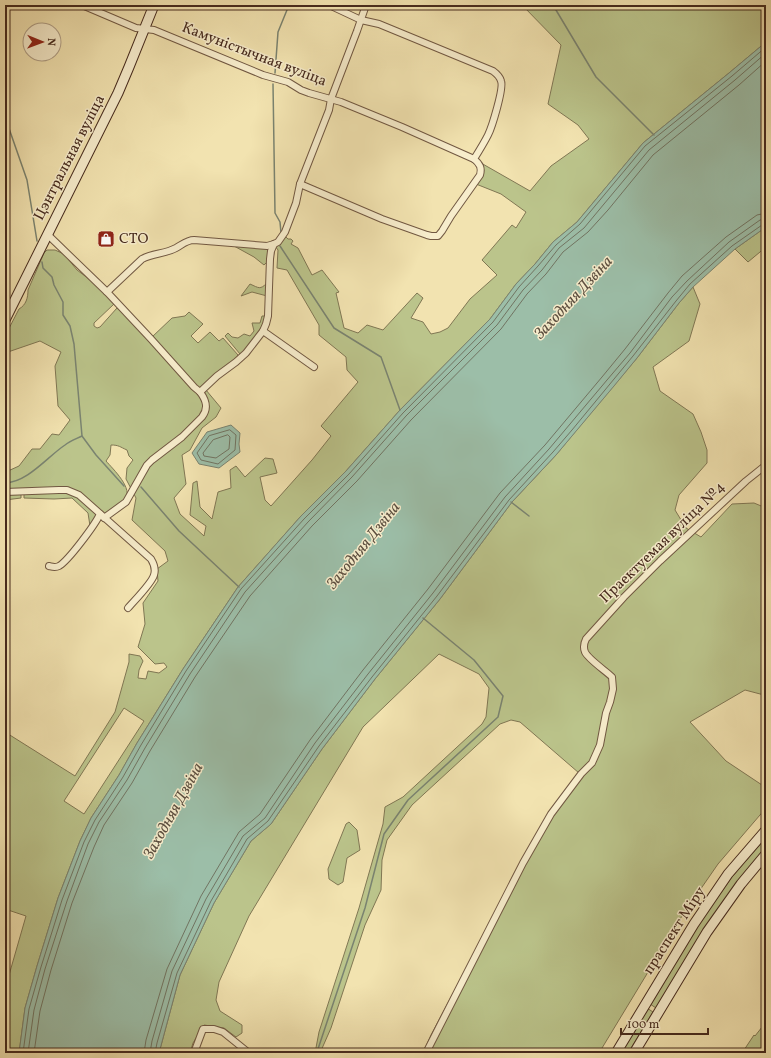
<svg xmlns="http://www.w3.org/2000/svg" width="771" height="1058" font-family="Vollkorn,serif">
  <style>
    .green { fill: #bbc48b; stroke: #807754; fill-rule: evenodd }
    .water { fill: #9cbea8; stroke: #7a8370 }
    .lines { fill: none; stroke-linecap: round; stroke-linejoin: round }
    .shore { stroke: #717462; stroke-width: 1 }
    .stream { stroke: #7a8370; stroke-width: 1.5 }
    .street-casing { stroke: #715842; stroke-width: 8 }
    .secondary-casing { stroke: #462a1d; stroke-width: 11 }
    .street { stroke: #f7edcc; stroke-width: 6 }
    .secondary { stroke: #f7edcc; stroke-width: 9 }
    .labels { text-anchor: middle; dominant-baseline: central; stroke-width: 3; stroke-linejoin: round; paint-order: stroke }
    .street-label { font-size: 15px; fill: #462a1d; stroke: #f7edcc }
    .poi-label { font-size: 15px; fill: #462a1d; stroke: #f7edcc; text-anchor: start }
    .water-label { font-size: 16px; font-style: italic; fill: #5c4f40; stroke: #f7edcc }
  </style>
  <rect width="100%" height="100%" fill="#f2e3b0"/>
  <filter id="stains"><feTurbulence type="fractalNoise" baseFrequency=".005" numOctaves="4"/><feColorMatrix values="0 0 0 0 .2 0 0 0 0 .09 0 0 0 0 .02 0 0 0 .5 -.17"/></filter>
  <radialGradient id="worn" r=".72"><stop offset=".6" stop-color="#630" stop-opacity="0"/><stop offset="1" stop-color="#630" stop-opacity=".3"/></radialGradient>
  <g class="green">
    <path d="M522,5H766V42L729,73L643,143L577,222L553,242L535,264L516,284L490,319L400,410L346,471L301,516L238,587L183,669L137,743L119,775L91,818L80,841L58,898L37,966L25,1008L19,1053H5V989L26,916L5,909V732L75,776L115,712L129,662V654L140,656L143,661L139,670L138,678L146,679L148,671L159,673L167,667L164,663L155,664L138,647L145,624L143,603L158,581L157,569L168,561L165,551L132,520L136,498L126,479L127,468L133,460L129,456L127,450C120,447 119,445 111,445L110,455L106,461C113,469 134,489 125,500C122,504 109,511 104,514L74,491L5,490V470L8,471L19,466L32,449H40L52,434L59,435L70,420L58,406L55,366L61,352L40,341L5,353V336L19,309C26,305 28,298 28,290L44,253L47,250H55L64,254L77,270L93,282L112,301L114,304L94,323V326L97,328L100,327L117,308L127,316L203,399L206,414C212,408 207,400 204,393L206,390L221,408L216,417L202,428L190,450L182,455L186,484L174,498L180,514L204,536L206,526L190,515L193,483L197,481L200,507L212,519L218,492L231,488L230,470L236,466L245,477L265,458L273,459L277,473L260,477L265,500L271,506L312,460L331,436L321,426L358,382L347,370L346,357L319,335V325L287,270L277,268L278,250L275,246L273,259L269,262H267L264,265L254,257L234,246L260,248L286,237L288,239H291L293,241L291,244L298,248L312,275L322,270L339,292L336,293L344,328L358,333L367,325L383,330L417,293L423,298L411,318L423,322L431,334L440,332L448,328L470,299L497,275L482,260L512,225L516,228L526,212L501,194L476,184L481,163L530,191L551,166L589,139L578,125L548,104L561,45ZM124,708L144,721L84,814L64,801Z"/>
    <polygon points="766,227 766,247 748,262 735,249"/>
    <path d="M267,283V296L252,292L241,296L250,284C259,288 260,290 267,283Z"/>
    <polygon points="693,287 700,304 689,341 653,367 660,391 693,414 701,432 707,450 707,463 679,495 675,510 686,528 701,537 732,504 754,503 766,508 766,698 764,695 745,690 690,722 726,761 765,787 766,789 766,808 718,864 682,916 599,1053 423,1053 431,1035 494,916 579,773 520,722 511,720 500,724 412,805 387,840 382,860 381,890 365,925 331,1028 320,1053 315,1053 319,1032 359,908 383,824 385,807 403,797 482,724 486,717 489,688 479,674 439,654 363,727 249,916 219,982 216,1000 220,1011 242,1025 242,1033 236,1037 224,1028 204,1025 193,1043 190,1053 159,1053 180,975 214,903 251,841 271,824 322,749 375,679 440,599 512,502 556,455 575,432 637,358 679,303"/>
    <polygon points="189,312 203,324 191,336 198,343 210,332 219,341 223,338 238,355 237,358 200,388 198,387 152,337 172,318 185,316"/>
    <polygon points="262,316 267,316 265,324 242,354 240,354 225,336 228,333 232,337 238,338 244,334 250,336 254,331 252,323 260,323"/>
    <polygon points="59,492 73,494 95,513 96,516 90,526 88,513 72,498 54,499 24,498 24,493"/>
    <polygon points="5,493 19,493 21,495 21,498 5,500"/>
    <polygon points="349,822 357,830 360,850 347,858 343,882 338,885 329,879 328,869 346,824"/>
    <polygon points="766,837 766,848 738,881 703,930 656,1008 650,1004 697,926 732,877"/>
    <polygon points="647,1008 653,1012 628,1053 620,1053"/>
    <polygon points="766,1022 766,1053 742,1053 754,1035 755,1036"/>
  </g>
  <g class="water">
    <polygon points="766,42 766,227 735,249 693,287 679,303 637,358 614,386 556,455 512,502 440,599 375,679 322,749 271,824 251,841 214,903 180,975 159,1053 19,1053 25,1008 37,966 58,898 80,841 91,818 119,775 137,743 183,669 238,587 301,516 346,471 400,410 490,319 516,284 535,264 553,242 577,222 643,143 729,73"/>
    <polygon points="231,425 240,433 239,444 240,452 219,468 199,464 192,453 207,432"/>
  </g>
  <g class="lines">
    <g class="shore">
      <polygon points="230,430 236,435 235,450 218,464 201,460 197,453 209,436"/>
      <polygon points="228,435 230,437 229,449 216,458 204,456 203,453 213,440"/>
      <polyline points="23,1053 29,1009 41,967 62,900 84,842 95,820 123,777 141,745 186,671 241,589 304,519 349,474 403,413 493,322 519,287 538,266 556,245 580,224 645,146 732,76 766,47"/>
      <polyline points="28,1053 34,1010 45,969 67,901 88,844 99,822 127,780 145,748 190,674 245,592 308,522 352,477 406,416 497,325 523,290 542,270 559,248 584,228 649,150 735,80 766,53"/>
      <polyline points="34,1053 40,1011 51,970 72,903 94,847 104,825 132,783 150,751 195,677 250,596 312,526 357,481 411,420 501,329 527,294 546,274 563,252 588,232 608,210 653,155 739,85 766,61"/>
      <polyline points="144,1053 146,1040 167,969 201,896 239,832 260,814 310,740 363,670 428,589 500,493 545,445 602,377 625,349 668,293 682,276 726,237 757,215 766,213"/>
      <polyline points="150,1053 152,1041 172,971 206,899 243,836 265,818 315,743 368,674 433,593 505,497 549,449 607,380 630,353 672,297 687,281 729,242 760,220 766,219"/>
      <polyline points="155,1053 157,1043 177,973 211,901 247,839 268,821 319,746 372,677 437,596 509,500 553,452 572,430 633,356 676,301 690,284 732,246 762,225 766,224"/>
    </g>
    <g class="stream">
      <polyline points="553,5 596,77 654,135"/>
      <polyline points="275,73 278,32 289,5"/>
      <polyline points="273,84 275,213 280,222 281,233"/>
      <polyline points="5,117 27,180 37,241"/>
      <polyline points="280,246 334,328 381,357 400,410"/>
      <polyline points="42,262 43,268 52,277 54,285 63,302 63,315 70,326 74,344 82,436 96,455 124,486"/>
      <path d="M5,483C28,482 47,457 65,445C70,441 76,439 82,436"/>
      <polyline points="141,487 179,531 239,587"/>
      <polyline points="511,502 529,516"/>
      <polyline points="317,1052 365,908 384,834 408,800 498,717 503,696 474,660 423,618"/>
    </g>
    <g class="street-casing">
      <g id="street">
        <polyline points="82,5 136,28 154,30 263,75 288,82 301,90 309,93 341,102 402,127 474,159"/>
        <path d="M300,184L382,219L427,235L431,236H438L442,231L451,216L480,175C482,168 480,164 474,159C479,151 484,143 488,135C492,127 504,88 501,81C500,77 497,74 493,71L379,24L361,20L329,5"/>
        <polyline points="47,234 107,292 151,339 194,387 200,392 217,376 236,362 246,353 263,331 314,367"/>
        <path d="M107,292L142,259C153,253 165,254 176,248C183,244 187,240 194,240L267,246L274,244L278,242L285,232L296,203L300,184L329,110L331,99L357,31L366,5"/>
        <polyline points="263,331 266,324 268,316 270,259 271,251 274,244"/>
        <path d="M5,492L59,490H67L79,495L151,559C154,564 156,569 154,575C152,583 134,601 128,608"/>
        <path d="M104,518L126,502L147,465L152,460L182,437L202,417C209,408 206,400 200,392"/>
        <path d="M49,566C53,567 55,568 59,566C68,561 95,525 100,514"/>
        <polyline points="194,1053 203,1029 214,1029 223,1032 249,1053"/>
        <path d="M426,1053L523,863L551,814L581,774L592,763L600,745L606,713L610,702L613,689L612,677C606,671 588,659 585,652C583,647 584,643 586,639L624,597L660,561L746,481L766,465"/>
      </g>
    </g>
    <g class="secondary-casing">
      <g id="secondary">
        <polyline points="5,320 118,93 129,67 154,5"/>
        <polyline points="616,1053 694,924 728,874 766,830"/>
        <polyline points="634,1053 707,932 741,884 766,854"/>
      </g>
    </g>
    <use href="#street" class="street"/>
    <use href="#secondary" class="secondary"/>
  </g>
  <defs>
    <g id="shop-square" transform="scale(0.9)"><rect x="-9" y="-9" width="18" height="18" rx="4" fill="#8f2418" stroke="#f7edcc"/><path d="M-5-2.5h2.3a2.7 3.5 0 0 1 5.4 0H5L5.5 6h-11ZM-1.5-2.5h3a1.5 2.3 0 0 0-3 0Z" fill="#fff"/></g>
  </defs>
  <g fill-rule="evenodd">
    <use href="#shop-square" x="106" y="239"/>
  </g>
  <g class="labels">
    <g class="street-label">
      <text transform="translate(254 55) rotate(21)">Камуністычная вуліца</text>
      <text transform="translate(70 158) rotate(-63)">Цэнтральная вуліца</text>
      <text transform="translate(663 543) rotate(-44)">Праектуемая вуліца №4</text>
      <text transform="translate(675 931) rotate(-57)">праспект Міру</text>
    </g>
    <g class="poi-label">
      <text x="119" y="239">СТО</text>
    </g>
    <g class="water-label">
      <text transform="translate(574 298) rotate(-47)">Заходняя Дзвіна</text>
      <text transform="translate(364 546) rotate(-51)">Заходняя Дзвіна</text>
      <text transform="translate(174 811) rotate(-61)">Заходняя Дзвіна</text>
    </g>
  </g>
  <rect width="771" height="1058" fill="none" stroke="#f2e3b0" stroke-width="20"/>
  <rect x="6" y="6" width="759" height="1046" fill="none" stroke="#462a1d" stroke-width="2"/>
  <rect x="10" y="10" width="751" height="1038" fill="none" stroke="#462a1d"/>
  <g transform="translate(42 42) rotate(91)"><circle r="19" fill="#f7edcc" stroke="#b09f86"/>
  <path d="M0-3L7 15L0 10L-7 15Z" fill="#8f2418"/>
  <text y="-6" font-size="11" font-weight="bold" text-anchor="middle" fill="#462a1d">N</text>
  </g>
  <path d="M621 1028v6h87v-6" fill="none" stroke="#462a1d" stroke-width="2"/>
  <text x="627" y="1028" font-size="12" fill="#462a1d" stroke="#f7edcc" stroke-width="3" paint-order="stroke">100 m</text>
  <rect width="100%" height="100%" filter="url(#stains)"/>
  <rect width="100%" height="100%" fill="url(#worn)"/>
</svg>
